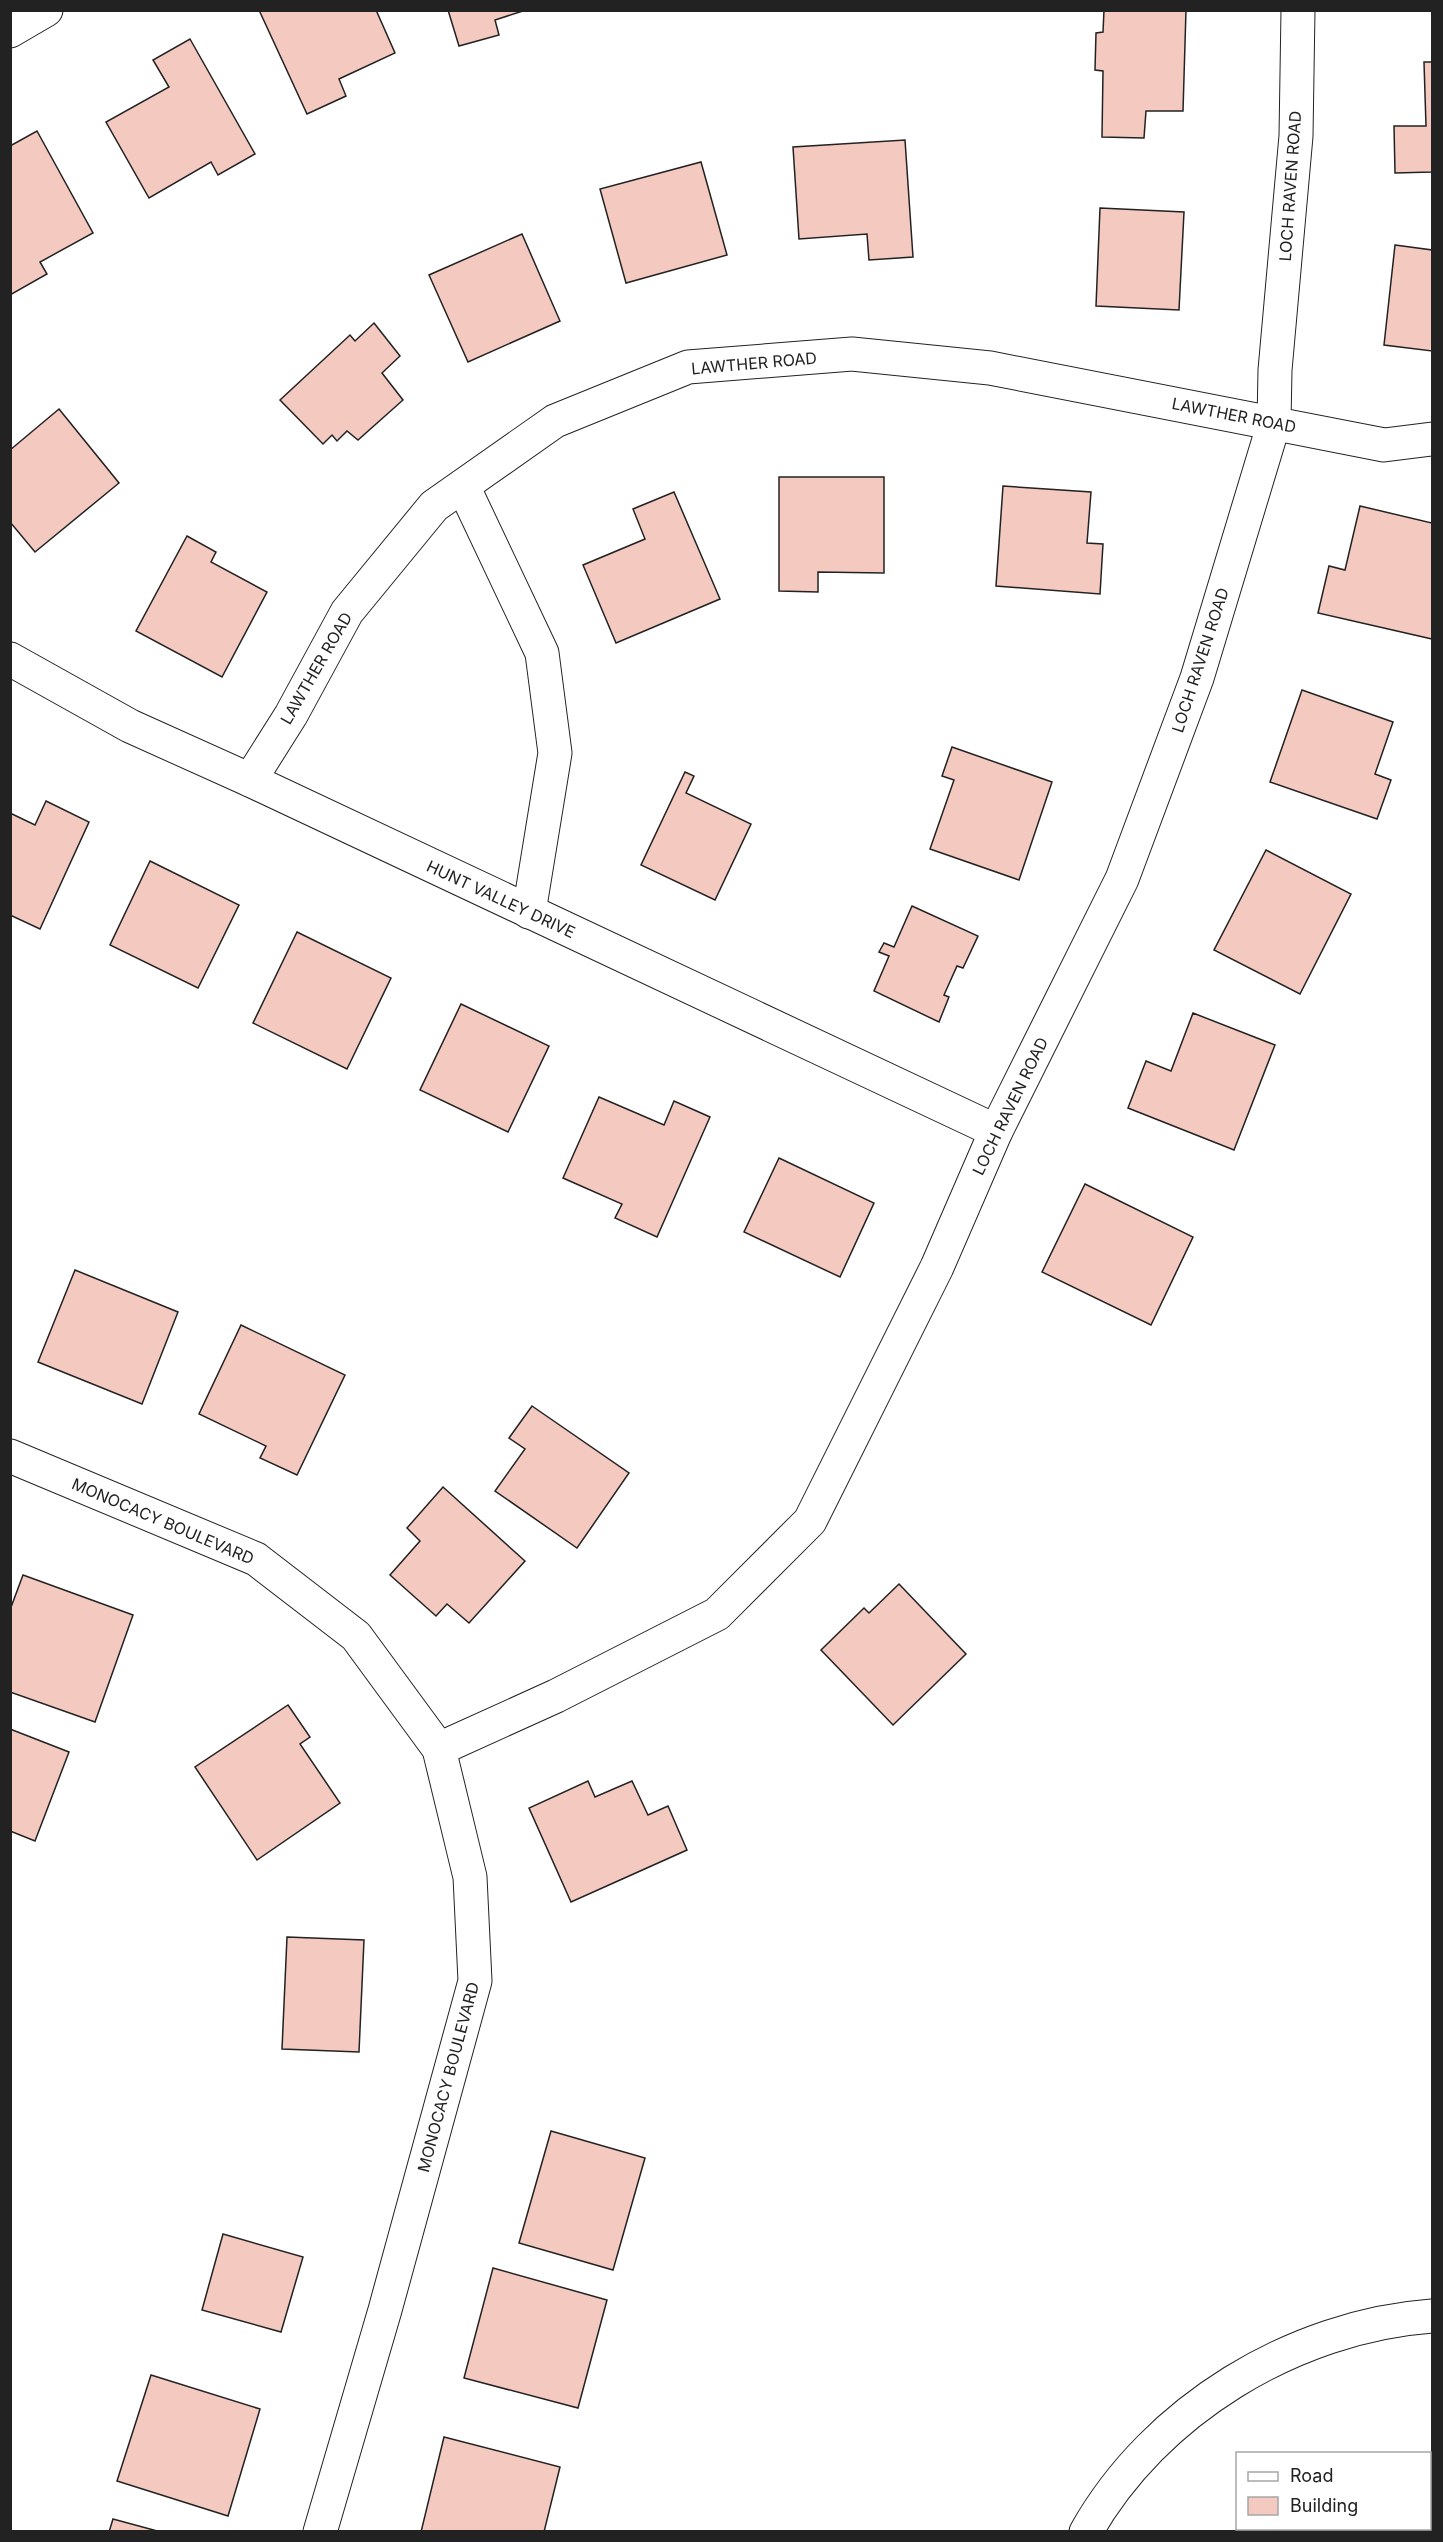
<svg xmlns="http://www.w3.org/2000/svg" width="1443" height="2542" font-family="Inter,sans-serif">
  <style>
    .building { fill: #f3c9c0; stroke: #222; stroke-width: 1.5 }
    .lines { fill: none; stroke-linecap: round; stroke-linejoin: round }
    .minor-casing { stroke: #222; stroke-width: 35 }
    .minor { stroke: #fff; stroke-width: 33 }
    .labels { text-anchor: middle; dominant-baseline: central; stroke-width: 4.5; stroke-linejoin: round; paint-order: stroke }
    .street-label { font-size: 16px; fill: #222; stroke: #fff }
  </style>
  <rect width="100%" height="100%" fill="#fff"/>
  <g class="building">
    <polygon points="259,10 376,10 395,53 339,79 346,96 307,114"/>
    <polygon points="448,10 526,10 495,20 499,35 459,46"/>
    <polygon points="1104,10 1186,10 1183,111 1146,111 1144,138 1102,137 1103,71 1095,70 1096,33 1103,32"/>
    <polygon points="190,39 255,154 218,175 211,162 149,198 106,122 169,87 153,60"/>
    <polygon points="1424,62 1432,62 1432,172 1395,173 1394,126 1426,126"/>
    <polygon points="37,131 93,233 40,262 47,274 10,295 10,146"/>
    <polygon points="905,140 913,257 869,260 867,234 799,239 793,147"/>
    <polygon points="701,162 727,255 626,283 600,189"/>
    <polygon points="1100,208 1184,212 1179,310 1096,306"/>
    <polygon points="522,234 560,321 468,362 429,275"/>
    <polygon points="1395,245 1432,250 1432,351 1384,345"/>
    <polygon points="374,323 400,356 382,373 403,400 358,440 347,431 337,441 332,435 323,444 280,400 350,335 355,341"/>
    <polygon points="59,409 119,483 35,552 10,522 10,450"/>
    <polygon points="779,477 884,477 884,573 818,572 818,592 779,591"/>
    <polygon points="1003,486 1091,492 1087,543 1103,544 1100,594 996,586"/>
    <polygon points="674,492 720,599 616,643 583,565 645,539 633,509"/>
    <polygon points="1360,506 1432,523 1432,639 1318,613 1329,566 1345,570"/>
    <polygon points="187,536 216,552 211,562 267,592 222,677 136,631"/>
    <polygon points="1302,690 1393,722 1375,774 1391,780 1377,819 1270,782"/>
    <polygon points="952,747 1052,782 1019,880 930,849 954,780 942,776"/>
    <polygon points="685,772 694,776 686,793 751,824 715,900 641,865"/>
    <polygon points="46,801 89,822 40,929 10,915 10,813 35,825"/>
    <polygon points="1266,850 1351,894 1300,994 1214,950"/>
    <polygon points="150,861 239,905 198,988 110,945"/>
    <polygon points="912,906 978,936 963,968 957,966 944,995 949,997 939,1022 874,991 889,956 879,952 884,943 894,947"/>
    <polygon points="297,932 391,978 347,1069 253,1023"/>
    <polygon points="461,1004 549,1046 508,1132 420,1090"/>
    <polygon points="1193,1013 1275,1045 1234,1150 1128,1108 1146,1061 1171,1071"/>
    <polygon points="599,1097 664,1125 674,1101 710,1117 657,1237 615,1218 622,1204 563,1178"/>
    <polygon points="779,1158 874,1203 840,1277 744,1232"/>
    <polygon points="1085,1184 1193,1237 1151,1325 1042,1272"/>
    <polygon points="75,1270 178,1312 142,1404 38,1362"/>
    <polygon points="241,1325 345,1375 297,1475 260,1458 266,1446 199,1414"/>
    <polygon points="532,1406 629,1473 577,1548 495,1491 525,1449 509,1438"/>
    <polygon points="443,1487 525,1561 469,1623 447,1604 436,1616 390,1575 420,1541 407,1528"/>
    <polygon points="23,1575 133,1615 95,1722 10,1692 10,1610"/>
    <polygon points="899,1584 966,1654 893,1725 821,1650 864,1608 869,1613"/>
    <polygon points="288,1705 310,1737 300,1744 340,1803 257,1860 195,1767"/>
    <polygon points="10,1729 69,1752 35,1841 10,1831"/>
    <polygon points="588,1781 595,1797 632,1781 648,1815 668,1806 687,1850 571,1902 529,1808"/>
    <polygon points="287,1937 364,1940 359,2052 282,2049"/>
    <polygon points="551,2131 645,2158 613,2270 519,2243"/>
    <polygon points="223,2234 303,2257 281,2332 202,2310"/>
    <polygon points="493,2268 607,2300 578,2408 464,2378"/>
    <polygon points="151,2375 260,2409 228,2516 117,2481"/>
    <polygon points="444,2437 560,2467 544,2532 421,2532"/>
    <polygon points="113,2519 161,2532 109,2532"/>
  </g>
  <g class="lines">
    <g class="minor-casing">
      <g id="minor">
        <polyline points="10,31 46,10"/>
        <polyline points="463,486 542,653 555,753 529,912"/>
        <polyline points="10,659 130,726 250,780 996,1131"/>
        <polyline points="250,780 291,715 347,612 434,506 555,421 688,367 852,354 990,368 1384,445 1432,439"/>
        <polyline points="10,1456 256,1559 356,1636 439,1749 470,1877 475,1981 385,2310 320,2532"/>
        <polyline points="439,1749 556,1696 717,1614 810,1521 937,1267 996,1131 1122,879 1197,678 1274,423 1275,370 1296,136 1298,10"/>
        <path d="M1086,2532C1155,2410 1294,2326 1432,2316"/>
      </g>
    </g>
    <use href="#minor" class="minor"/>
  </g>
  <g class="labels">
    <g class="street-label">
      <text transform="translate(1290 186) rotate(-86)">LOCH RAVEN ROAD</text>
      <text transform="translate(754 363) rotate(-5)">LAWTHER ROAD</text>
      <text transform="translate(1234 415) rotate(11)">LAWTHER ROAD</text>
      <text transform="translate(1200 660) rotate(-72)">LOCH RAVEN ROAD</text>
      <text transform="translate(316 668) rotate(-60)">LAWTHER ROAD</text>
      <text transform="translate(501 899) rotate(25)">HUNT VALLEY DRIVE</text>
      <text transform="translate(1010 1106) rotate(-64)">LOCH RAVEN ROAD</text>
      <text transform="translate(163 1521) rotate(23)">MONOCACY BOULEVARD</text>
      <text transform="translate(448 2077) rotate(-75)">MONOCACY BOULEVARD</text>
    </g>
  </g>
  <rect width="1443" height="2542" fill="none" stroke="#222222" stroke-width="24"/>
  <rect x="1236" y="2452" width="195" height="78" fill="#ffffff" stroke="#a7a7a7" stroke-width="1.5"/>
  <rect x="1248" y="2472" width="30" height="9" fill="#ffffff" stroke="#a7a7a7" stroke-width="1.5"/>
  <text x="1290" y="2482" font-size="18" fill="#222222">Road</text>
  <rect x="1248" y="2497" width="30" height="18" fill="#f3c9c0" stroke="#a7a7a7" stroke-width="1.5"/>
  <text x="1290" y="2512" font-size="18" fill="#222222">Building</text>
</svg>
